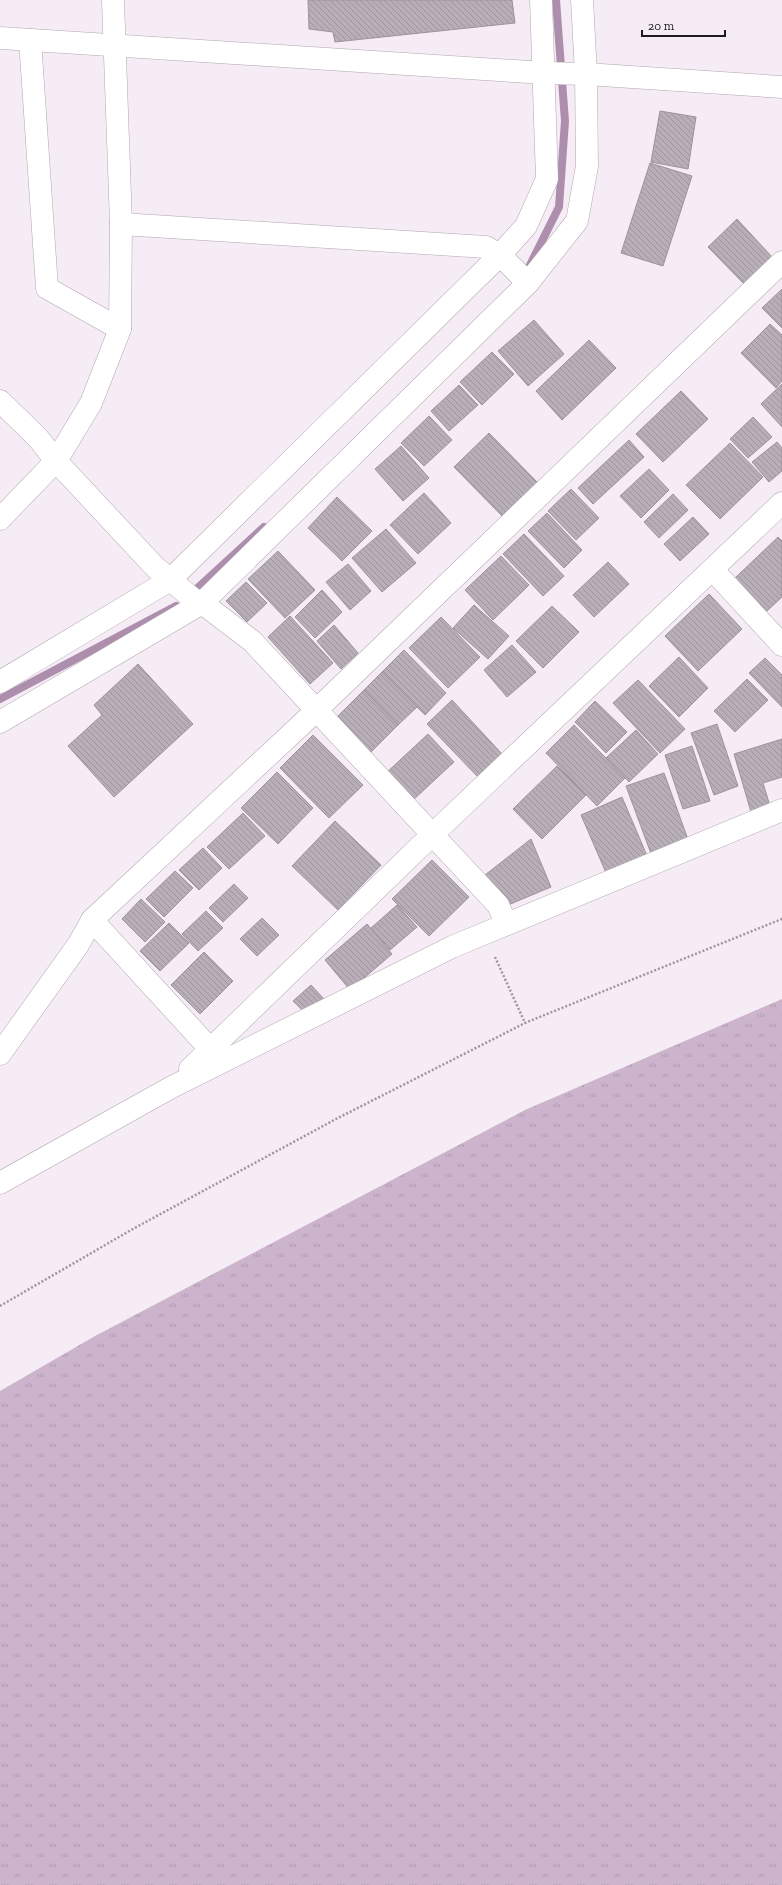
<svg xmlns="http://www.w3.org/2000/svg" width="782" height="1885" font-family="'Zilla Slab',serif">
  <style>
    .grass { fill: url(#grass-tufts) }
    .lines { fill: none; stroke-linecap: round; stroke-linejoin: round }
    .stream { stroke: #ad8eac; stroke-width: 8 }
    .building { fill: url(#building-back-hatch); stroke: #9d939c }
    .street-casing { stroke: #b1a7b1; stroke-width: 23 }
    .path { stroke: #9e969e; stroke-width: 2.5; stroke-dasharray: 2 2; stroke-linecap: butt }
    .street { stroke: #fff; stroke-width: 22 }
  </style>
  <defs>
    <pattern id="grass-tufts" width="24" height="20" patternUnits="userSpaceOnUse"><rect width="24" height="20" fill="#ccb5cc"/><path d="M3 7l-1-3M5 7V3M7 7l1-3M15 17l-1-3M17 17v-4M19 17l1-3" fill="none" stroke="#af9baf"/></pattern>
    <pattern id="building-back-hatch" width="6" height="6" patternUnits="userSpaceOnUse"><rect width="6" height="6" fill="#b8aeb8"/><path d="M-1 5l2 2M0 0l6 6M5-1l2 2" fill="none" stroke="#9e959e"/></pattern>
  </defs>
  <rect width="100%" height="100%" fill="#f6ecf6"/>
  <polygon class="grass" points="782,999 782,1885 0,1885 0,1391 95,1336 525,1110"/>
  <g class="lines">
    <g class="stream">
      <polyline points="529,267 559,207 565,121 556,0"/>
      <polyline points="190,595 264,527"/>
      <polyline points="0,699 176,606"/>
    </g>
  </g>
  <g class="building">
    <polygon points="308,0 512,0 515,23 335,42 333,32 309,29"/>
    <polygon points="660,111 696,117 688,169 651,162"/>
    <polygon points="650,163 692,176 663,266 621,253"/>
    <polygon points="737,219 773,258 745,285 708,247"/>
    <polygon points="782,289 782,328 762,308"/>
    <polygon points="534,320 564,354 528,386 498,351"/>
    <polygon points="770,324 782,335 782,381 776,388 741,353"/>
    <polygon points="589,340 616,368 562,420 536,391"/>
    <polygon points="492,352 514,374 482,405 460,382"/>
    <polygon points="782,384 782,427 761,404"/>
    <polygon points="459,385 478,405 449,431 431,411"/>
    <polygon points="681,391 708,419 663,462 636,434"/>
    <polygon points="429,416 452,440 424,466 401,443"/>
    <polygon points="753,417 772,437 748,458 730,439"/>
    <polygon points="489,433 540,485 505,519 454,467"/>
    <polygon points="629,440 644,457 593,504 578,488"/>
    <polygon points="777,442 782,448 782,471 769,482 752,462"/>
    <polygon points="730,443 763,477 720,519 686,485"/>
    <polygon points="401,446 429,478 403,501 375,469"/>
    <polygon points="649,469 669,490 641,518 620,496"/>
    <polygon points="571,489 599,518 576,540 548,511"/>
    <polygon points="424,493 451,523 418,554 390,525"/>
    <polygon points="673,494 688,510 659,538 644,522"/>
    <polygon points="337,497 372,531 342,561 308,528"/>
    <polygon points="547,513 582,550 564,568 528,531"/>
    <polygon points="693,517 709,534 680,561 664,544"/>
    <polygon points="386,529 416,563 382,592 352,558"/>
    <polygon points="524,534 564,576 543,596 503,554"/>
    <polygon points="778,537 782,541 782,597 767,611 735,578"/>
    <polygon points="278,551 315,590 285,618 248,579"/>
    <polygon points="501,556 529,585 493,620 465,590"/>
    <polygon points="608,562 629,584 594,617 573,595"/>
    <polygon points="348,564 371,591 350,610 326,582"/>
    <polygon points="246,582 267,603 247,622 226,601"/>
    <polygon points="322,590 342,612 315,638 295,617"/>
    <polygon points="709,594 742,629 698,671 665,636"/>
    <polygon points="474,605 509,636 488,659 453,628"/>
    <polygon points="552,606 579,632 543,668 516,641"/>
    <polygon points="290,616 333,663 310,684 268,637"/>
    <polygon points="441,617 480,657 448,688 409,648"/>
    <polygon points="334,625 358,653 341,669 317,641"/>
    <polygon points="512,645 536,672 507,697 484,670"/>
    <polygon points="404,650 446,693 425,715 382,672"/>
    <polygon points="679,657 708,688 679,717 649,686"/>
    <polygon points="765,658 782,675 782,707 749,673"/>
    <polygon points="138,664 193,724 114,797 68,746 102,715 94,705"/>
    <polygon points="382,672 417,707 398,725 364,690"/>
    <polygon points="747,679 768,700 735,732 714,711"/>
    <polygon points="638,680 685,729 660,753 613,703"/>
    <polygon points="364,690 398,725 370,753 336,718"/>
    <polygon points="452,700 502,754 478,777 427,724"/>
    <polygon points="595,701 627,732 606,753 575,722"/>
    <polygon points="717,724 738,786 714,795 691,733"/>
    <polygon points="574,725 625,778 597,806 546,753"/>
    <polygon points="636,730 658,754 629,782 606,758"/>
    <polygon points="428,734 454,762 411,802 385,774"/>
    <polygon points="313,735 363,785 329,818 280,768"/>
    <polygon points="782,739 782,777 763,783 770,806 751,812 734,754"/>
    <polygon points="692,746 710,801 683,809 665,755"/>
    <polygon points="557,766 586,795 542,839 513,809"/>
    <polygon points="277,772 313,808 278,844 241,808"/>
    <polygon points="664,773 690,845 653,859 626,786"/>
    <polygon points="622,797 648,858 607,875 581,815"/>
    <polygon points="243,813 265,836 229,869 207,847"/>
    <polygon points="335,821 381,865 338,910 292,866"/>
    <polygon points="531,839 551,887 508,905 485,875"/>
    <polygon points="203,848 222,868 199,890 179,870"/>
    <polygon points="432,860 469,897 429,936 392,899"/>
    <polygon points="175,871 193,888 164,917 146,899"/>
    <polygon points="234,884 248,898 223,922 209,908"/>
    <polygon points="141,899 165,922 145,942 122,919"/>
    <polygon points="397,905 417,927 390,950 371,928"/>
    <polygon points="206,911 223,928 198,951 182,934"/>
    <polygon points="262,918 279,935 257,956 240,939"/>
    <polygon points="169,923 189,943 160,971 140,951"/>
    <polygon points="367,924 392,954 350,990 325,960"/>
    <polygon points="204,952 233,981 200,1014 171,985"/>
    <polygon points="311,985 324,999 307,1015 293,1001"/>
  </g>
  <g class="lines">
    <g class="street-casing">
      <g id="street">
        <polyline points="0,38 545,73 586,74 782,87"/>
        <polyline points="30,40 47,288 120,329"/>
        <polyline points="121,224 486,247 500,255 528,283"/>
        <polyline points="0,401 38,438 56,461 155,567 192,598 202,603 252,641 498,905 506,923"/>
        <polyline points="0,519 56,461 91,403 120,329 121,224 113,0"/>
        <polyline points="713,570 782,645"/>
        <polyline points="0,682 170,580 500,255 526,226 547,179 541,0"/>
        <polyline points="0,722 202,603 528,283 577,221 587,166 586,74 582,0"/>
        <polyline points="92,920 211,1050"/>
        <polyline points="0,1054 78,945 92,920 304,722 782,262"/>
        <polyline points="190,1069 433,834 782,503"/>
        <polyline points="0,1183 170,1088 452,947 782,810"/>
      </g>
    </g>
    <g class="path">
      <polyline points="495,957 525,1023"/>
      <polyline points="0,1306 131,1230 336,1119 525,1023 782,919"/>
    </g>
    <use href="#street" class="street"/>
  </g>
  <path d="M642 30v6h83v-6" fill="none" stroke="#1e1a1e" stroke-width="2"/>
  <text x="648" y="30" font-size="12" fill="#1e1a1e" stroke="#f6ecf6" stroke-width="3" paint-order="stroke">20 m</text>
</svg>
